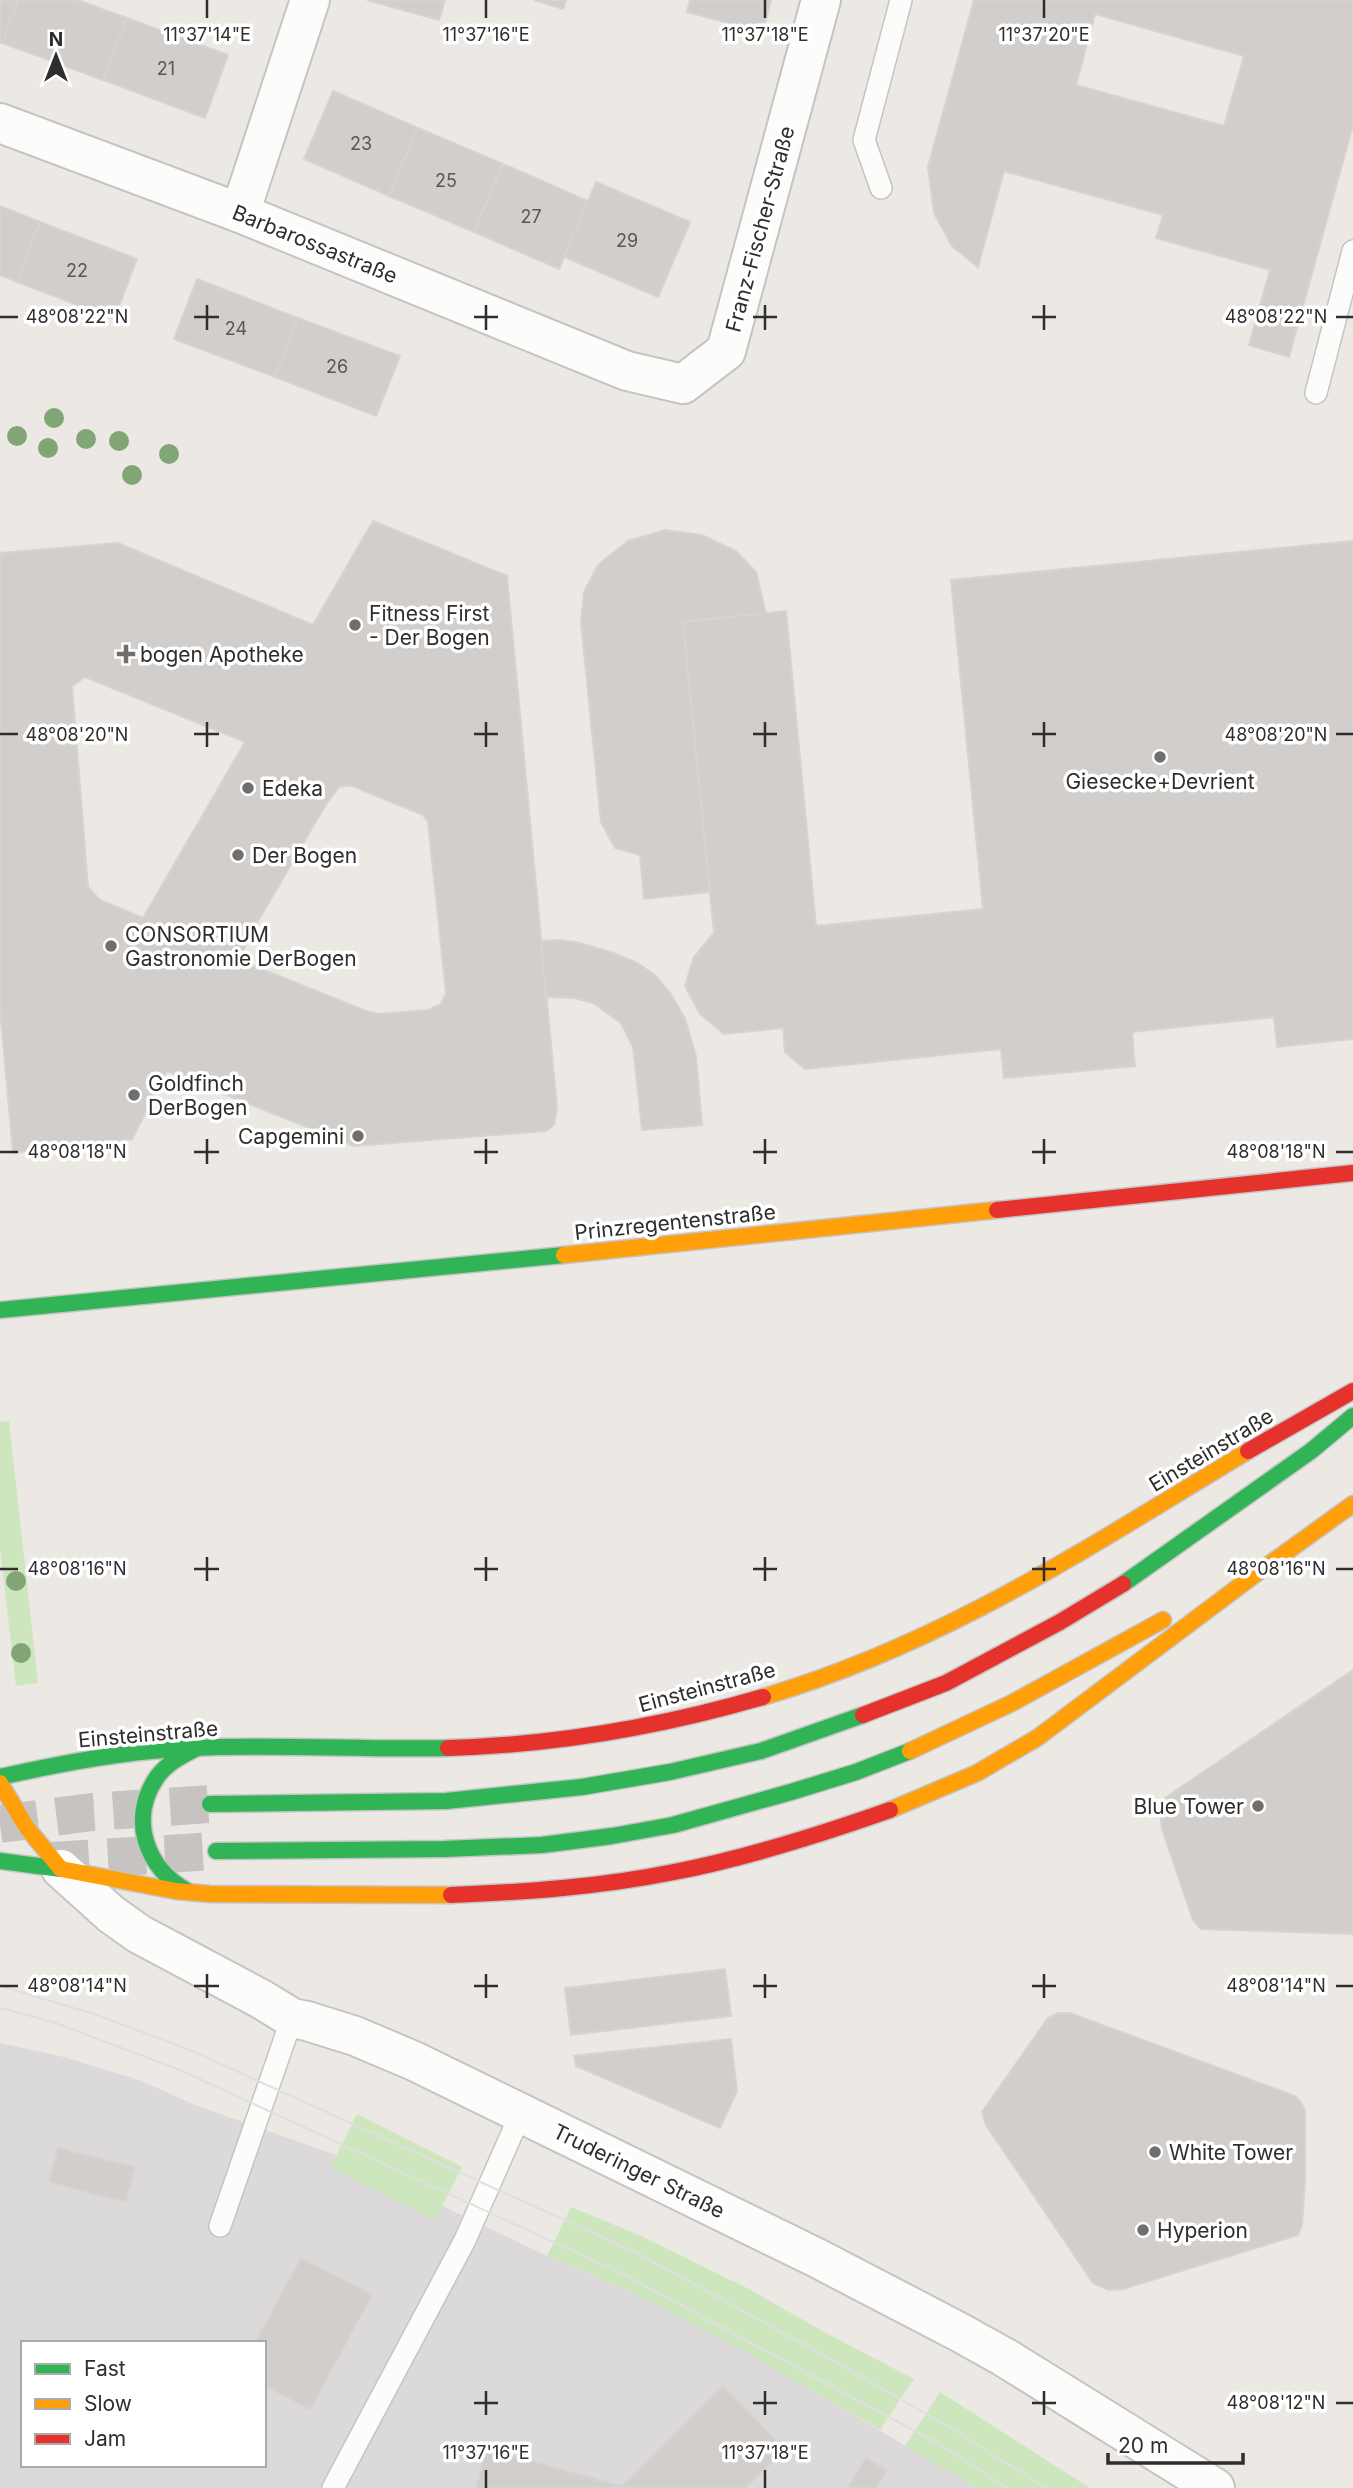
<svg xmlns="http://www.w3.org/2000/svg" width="1353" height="2488" font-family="Inter,sans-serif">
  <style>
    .industrial { fill: #dcd9db; fill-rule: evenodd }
    .green { fill: #cee6be }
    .building { fill: #d1cecb; stroke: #d7d4d0; stroke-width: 2; fill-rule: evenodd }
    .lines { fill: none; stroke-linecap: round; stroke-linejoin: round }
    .highway-tunnel { stroke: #c6c3c0; stroke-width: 38; stroke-dasharray: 38 19; stroke-linecap: butt }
    .lane-casing { stroke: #c5c4c5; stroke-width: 24 }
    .street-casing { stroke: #c5c4c5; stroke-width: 42 }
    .fast-casing { stroke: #c5c4c5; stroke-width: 19 }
    .slow-casing { stroke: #c5c4c5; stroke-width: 19 }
    .jam-casing { stroke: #c5c4c5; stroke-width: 19 }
    .lane { stroke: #fcfcfb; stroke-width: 21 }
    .street { stroke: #fcfcfb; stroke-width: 38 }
    .fast { stroke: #30b455; stroke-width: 16 }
    .slow { stroke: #ff9f0a; stroke-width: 16 }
    .jam { stroke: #e5322d; stroke-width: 16 }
    .tram { stroke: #dfdfe1; stroke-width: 2 }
    .tree { fill: #82a575 }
    .ticks { fill: none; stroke: #2e2e2e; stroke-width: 2.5 }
    .poi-dot { fill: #706f6e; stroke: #fff; stroke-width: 2.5 }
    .labels { text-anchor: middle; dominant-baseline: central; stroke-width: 7; stroke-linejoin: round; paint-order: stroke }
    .number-label { font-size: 18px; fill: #585857 }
    .street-label { font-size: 21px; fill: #2e2e2e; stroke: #fff }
    .poi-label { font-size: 21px; fill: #2e2e2e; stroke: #fff; text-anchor: start }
    .ticks-label { font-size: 18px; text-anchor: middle; fill: #2e2e2e; stroke: #fff; stroke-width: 7; stroke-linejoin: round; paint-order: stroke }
  </style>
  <rect width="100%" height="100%" fill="#ece8e4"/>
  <path class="industrial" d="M0,2043L64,2057L142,2081L195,2105L336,2155L547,2256L620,2287L733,2344L977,2488H0ZM23,2343H264V2465H23Z"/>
  <g class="green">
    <polygon points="9,1421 38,1683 16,1686 0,1548 0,1422"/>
    <polygon points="357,2114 462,2167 435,2220 330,2168"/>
    <polygon points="571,2207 639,2235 749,2289 824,2332 914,2379 880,2430 732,2344 620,2287 547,2256"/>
    <polygon points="940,2392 1090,2488 977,2488 905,2446"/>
  </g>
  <g class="building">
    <polygon points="0,0 18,0 2,43 0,42"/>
    <polygon points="18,0 78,0 127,18 103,80 2,43"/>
    <polygon points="367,0 445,0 439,20"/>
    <polygon points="534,0 566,0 563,9"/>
    <polygon points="690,0 771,0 763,32 687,12"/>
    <path d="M974,0H1353V125L1289,357L1249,345L1270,270L1156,238L1163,215L1004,171L978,267L952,246L934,213L928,167ZM1095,14L1244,56L1224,126L1076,85Z"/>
    <polygon points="127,18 228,55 205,118 103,80"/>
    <polygon points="333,91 418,128 389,196 304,159"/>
    <polygon points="418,128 503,164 474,232 389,196"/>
    <polygon points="503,164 588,201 559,269 474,232"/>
    <polygon points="596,182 690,222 658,297 564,257"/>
    <polygon points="0,206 40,222 17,282 0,275"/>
    <polygon points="40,222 137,259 114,319 17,282"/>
    <polygon points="197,279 298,318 275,377 174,339"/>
    <polygon points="298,318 400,356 376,416 275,377"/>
    <path d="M373,521L507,576L557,1108L554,1125L546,1131L354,1146L167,1071L132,1139L13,1153L0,1009V553L118,543L313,625ZM85,677L245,742L143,918L100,900L88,887L72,686ZM350,785L423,815L428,822L446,993L441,1004L428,1010L380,1014L366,1011L252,965L246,957L244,949L249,937L325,806L339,787Z"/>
    <polygon points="665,530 702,535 736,551 756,572 766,613 683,622 710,892 644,899 640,855 615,848 601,822 581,622 584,592 598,565 628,541"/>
    <polygon points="1353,541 1353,1039 1277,1047 1274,1017 1132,1032 1135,1066 1004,1078 1001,1049 805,1069 785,1052 783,1028 724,1034 700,1014 685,986 694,957 714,933 683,622 786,611 816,926 983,909 951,580"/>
    <polygon points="557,940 576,942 614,953 637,963 655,975 671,994 685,1019 696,1056 702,1125 642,1130 633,1047 621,1023 593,1003 574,998 546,997 541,941"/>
    <polygon points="1353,1670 1353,1934 1201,1929 1193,1920 1162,1829 1160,1813 1165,1798"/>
    <polygon points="725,1969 731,2016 571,2035 565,1988"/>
    <polygon points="1058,2013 1070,2013 1295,2096 1301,2102 1305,2111 1305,2179 1302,2225 1298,2235 1123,2289 1109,2290 1093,2283 986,2125 982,2112 1048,2018"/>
    <polygon points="731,2039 737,2091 720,2128 576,2066 574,2056"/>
    <polygon points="58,2148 135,2167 126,2202 49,2182"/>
    <polygon points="301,2258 372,2295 310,2410 264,2385 264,2343 255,2343"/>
    <polygon points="723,2386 785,2449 746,2488 476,2488 486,2449 622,2486"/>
    <polygon points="866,2458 887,2470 876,2488 847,2488"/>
  </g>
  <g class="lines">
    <g class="highway-tunnel">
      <polyline points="0,1824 92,1812 210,1804"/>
      <polyline points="51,1861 216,1851"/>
    </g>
    <g class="lane-casing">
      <g id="lane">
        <polyline points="881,188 864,140 901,0"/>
        <polyline points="1316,393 1353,251"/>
        <polyline points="220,2226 292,2018"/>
        <polyline points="333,2488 465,2240 521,2113"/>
      </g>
    </g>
    <g class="street-casing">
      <g id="street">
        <polyline points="0,123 240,213 627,371 683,384 726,351 821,0"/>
        <polyline points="240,213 310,0"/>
        <polyline points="61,1869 111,1914 139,1934 261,1999 292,2018 307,2021 355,2036 414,2061 817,2258 959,2332 1004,2357 1215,2488"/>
      </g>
    </g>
    <g class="fast-casing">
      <g id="fast">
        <polyline points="0,1310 564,1255"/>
        <polyline points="1123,1584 1311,1451 1353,1416"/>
        <path d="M0,1777C63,1763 126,1751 191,1748C277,1744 363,1750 448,1748"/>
        <polyline points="210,1804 446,1801 582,1787 670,1772 761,1751 863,1715"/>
        <polyline points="216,1851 444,1849 542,1845 612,1836 673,1825 791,1792 856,1772 910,1751"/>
        <polyline points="0,1861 61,1869"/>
        <path d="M189,1892C146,1869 128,1819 157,1777C167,1763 183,1755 197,1748"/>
      </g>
    </g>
    <g class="slow-casing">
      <g id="slow">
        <polyline points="564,1255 997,1210"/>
        <path d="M763,1697C946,1643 1088,1547 1248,1451"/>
        <polyline points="910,1751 1012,1703 1163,1620"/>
        <polyline points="0,1783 27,1828 61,1869"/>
        <polyline points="890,1810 977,1773 1037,1738 1253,1576 1353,1504"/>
        <polyline points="61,1869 176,1891 210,1894 451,1895"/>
      </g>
    </g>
    <g class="jam-casing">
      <g id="jam">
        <polyline points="997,1210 1353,1173"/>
        <polyline points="1248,1451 1353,1391"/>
        <polyline points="863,1715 946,1683 1060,1622 1123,1584"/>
        <path d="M448,1748C556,1745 660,1727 763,1697"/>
        <path d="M451,1895C526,1892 600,1887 674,1872C747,1858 819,1835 890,1810"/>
      </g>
    </g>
    <use href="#lane" class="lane"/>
    <use href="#street" class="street"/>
    <use href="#fast" class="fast"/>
    <use href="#slow" class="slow"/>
    <use href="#jam" class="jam"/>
    <g class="tram">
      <polyline points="0,1986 94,2014 190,2050 637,2253 820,2353 949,2427 1046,2488"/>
      <polyline points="0,2008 53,2022 180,2070 625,2275 939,2444 1008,2488"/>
    </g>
  </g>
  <g class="tree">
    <circle cx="54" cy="418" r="10"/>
    <circle cx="17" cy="436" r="10"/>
    <circle cx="86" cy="439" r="10"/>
    <circle cx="119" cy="441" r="10"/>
    <circle cx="48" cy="448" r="10"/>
    <circle cx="169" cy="454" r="10"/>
    <circle cx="132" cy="475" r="10"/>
    <circle cx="16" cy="1581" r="10"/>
    <circle cx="21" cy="1653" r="10"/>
  </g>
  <path class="ticks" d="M207,0V18M486,0V18M765,0V18M1044,0V18M207,305V330M486,305V330M765,305V330M1044,305V330M0,317H18M194,317H219M474,317H498M753,317H777M1032,317H1056M1336,317H1353M207,722V747M486,722V747M765,722V747M1044,722V747M0,734H18M194,734H219M474,734H498M753,734H777M1032,734H1056M1336,734H1353M207,1139V1164M486,1139V1164M765,1139V1164M1044,1139V1164M0,1152H18M194,1152H219M474,1152H498M753,1152H777M1032,1152H1056M1336,1152H1353M207,1557V1581M486,1557V1581M765,1557V1581M1044,1557V1581M0,1569H18M194,1569H219M474,1569H498M753,1569H777M1032,1569H1056M1336,1569H1353M207,1974V1998M486,1974V1998M765,1974V1998M1044,1974V1998M0,1986H18M194,1986H219M474,1986H498M753,1986H777M1032,1986H1056M1336,1986H1353M486,2391V2415M765,2391V2415M1044,2391V2415M474,2403H498M753,2403H777M1032,2403H1056M1336,2403H1353M486,2470V2488M765,2470V2488"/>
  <g class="poi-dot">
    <circle cx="355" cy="625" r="7"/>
    <path d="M122.5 643.5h7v7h7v7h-7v7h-7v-7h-7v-7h7z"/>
    <circle cx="1160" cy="757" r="7"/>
    <circle cx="248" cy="788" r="7"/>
    <circle cx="238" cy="855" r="7"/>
    <circle cx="111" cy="946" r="7"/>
    <circle cx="134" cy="1095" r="7"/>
    <circle cx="358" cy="1136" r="7"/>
    <circle cx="1258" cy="1806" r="7"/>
    <circle cx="1155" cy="2152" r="7"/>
    <circle cx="1143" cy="2230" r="7"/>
  </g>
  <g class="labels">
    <g class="number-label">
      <text x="166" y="68">21</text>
      <text x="361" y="143">23</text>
      <text x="446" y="180">25</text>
      <text x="531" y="216">27</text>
      <text x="627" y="240">29</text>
      <text x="77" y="270">22</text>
      <text x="236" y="328">24</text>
      <text x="337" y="366">26</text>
    </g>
    <g class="street-label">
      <text transform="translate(760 229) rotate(-75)">Franz-Fischer-Straße</text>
      <text transform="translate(315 244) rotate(22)">Barbarossastraße</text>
      <text transform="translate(675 1222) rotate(-6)">Prinzregentenstraße</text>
      <text transform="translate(1211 1450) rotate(-31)">Einsteinstraße</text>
      <text transform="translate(707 1687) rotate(-15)">Einsteinstraße</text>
      <text transform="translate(148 1734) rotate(-5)">Einsteinstraße</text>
      <text transform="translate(639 2171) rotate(26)">Truderinger Straße</text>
    </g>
    <g class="poi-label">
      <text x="369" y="613">Fitness First<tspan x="369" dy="24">- Der Bogen</tspan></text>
      <text x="140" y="654">bogen Apotheke</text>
      <text x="1160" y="781" text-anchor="middle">Giesecke+Devrient</text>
      <text x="262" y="788">Edeka</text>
      <text x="252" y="855">Der Bogen</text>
      <text x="125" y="934">CONSORTIUM<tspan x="125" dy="24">Gastronomie DerBogen</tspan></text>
      <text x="148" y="1083">Goldfinch<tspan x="148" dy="24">DerBogen</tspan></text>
      <text x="344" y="1136" text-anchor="end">Capgemini</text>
      <text x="1244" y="1806" text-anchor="end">Blue Tower</text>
      <text x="1169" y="2152">White Tower</text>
      <text x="1157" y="2230">Hyperion</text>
    </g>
  </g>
  <g class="ticks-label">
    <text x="207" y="41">11°37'14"E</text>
    <text x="486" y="41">11°37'16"E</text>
    <text x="765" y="41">11°37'18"E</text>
    <text x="1044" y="41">11°37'20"E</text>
    <text x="77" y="323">48°08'22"N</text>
    <text x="1276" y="323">48°08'22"N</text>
    <text x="77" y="741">48°08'20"N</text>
    <text x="1276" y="741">48°08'20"N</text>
    <text x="77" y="1158">48°08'18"N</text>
    <text x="1276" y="1158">48°08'18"N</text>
    <text x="77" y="1575">48°08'16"N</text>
    <text x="1276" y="1575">48°08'16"N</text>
    <text x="77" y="1992">48°08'14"N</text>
    <text x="1276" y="1992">48°08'14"N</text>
    <text x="1276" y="2409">48°08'12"N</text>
    <text x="486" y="2459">11°37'16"E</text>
    <text x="765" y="2459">11°37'18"E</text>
  </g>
  <rect x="21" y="2341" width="245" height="126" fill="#ffffff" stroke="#ababab" stroke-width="2"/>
  <rect x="35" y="2364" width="35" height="10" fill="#30b455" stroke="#ababab" stroke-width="2"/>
  <text x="84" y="2376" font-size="21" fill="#2e2e2e">Fast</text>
  <rect x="35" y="2399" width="35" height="10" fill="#ff9f0a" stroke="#ababab" stroke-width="2"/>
  <text x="84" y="2411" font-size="21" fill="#2e2e2e">Slow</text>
  <rect x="35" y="2434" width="35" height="10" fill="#e5322d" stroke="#ababab" stroke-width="2"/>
  <text x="84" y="2446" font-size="21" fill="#2e2e2e">Jam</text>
  <g transform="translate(56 56)" stroke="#ffffff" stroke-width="5" paint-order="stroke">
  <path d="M0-5L12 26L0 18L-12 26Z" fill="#2e2e2e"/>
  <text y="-10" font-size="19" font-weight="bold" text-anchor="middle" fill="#2e2e2e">N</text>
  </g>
  <path d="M1108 2453v10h135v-10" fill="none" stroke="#2e2e2e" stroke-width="3.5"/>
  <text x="1118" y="2453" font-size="21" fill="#2e2e2e" stroke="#ffffff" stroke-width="5" paint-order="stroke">20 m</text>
</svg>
